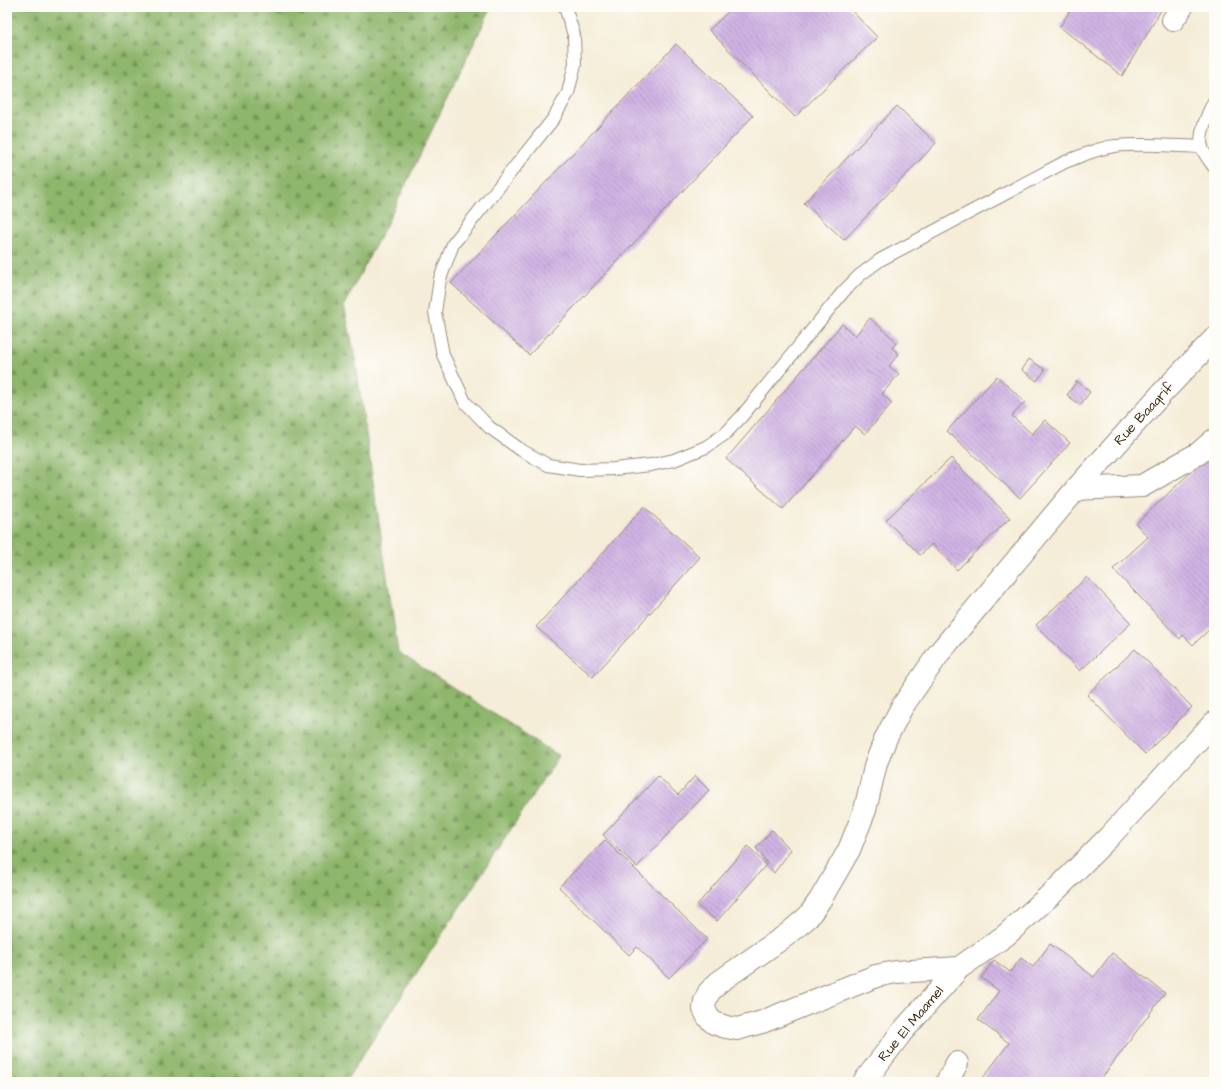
<svg xmlns="http://www.w3.org/2000/svg" width="1221" height="1089" font-family="'Architects Daughter',sans-serif">
  <style>
    .forest { fill: url(#forest-firs); stroke: #647045 }
    .building { fill: url(#building-back-hatch) }
    .lines { fill: none; stroke-linecap: round; stroke-linejoin: round }
    .service-casing { stroke: #988c7b; stroke-width: 14 }
    .minor-casing { stroke: #988c7b; stroke-width: 24 }
    .tertiary-casing { stroke: #988c7b; stroke-width: 24 }
    .service { stroke: #fff; stroke-width: 12 }
    .minor { stroke: #fff; stroke-width: 22 }
    .tertiary { stroke: #fff; stroke-width: 22 }
    .labels { text-anchor: middle; dominant-baseline: central; stroke-width: 3.5; stroke-linejoin: round; paint-order: stroke }
    .street-label { font-size: 14px; fill: #3b2a1e; stroke: #fdfcf7 }
  </style>
  <defs>
    <pattern id="forest-firs" width="22" height="20" patternUnits="userSpaceOnUse"><rect width="22" height="20" fill="#8eb66c"/><path d="M5 1l3.5 6h-7zM16 11l3.5 6h-7z" fill="#759458"/></pattern>
    <pattern id="building-back-hatch" width="6" height="6" patternUnits="userSpaceOnUse"><rect width="6" height="6" fill="#d0b4e4"/><path d="M-1 5l2 2M0 0l6 6M5-1l2 2" fill="none" stroke="#aa93b8"/></pattern>
  </defs>
  <rect width="100%" height="100%" fill="#fdfcf7"/>
  <filter id="ink" filterUnits="userSpaceOnUse"><feTurbulence type="fractalNoise" baseFrequency=".025" numOctaves="2"/><feDisplacementMap in="SourceGraphic" scale="8" xChannelSelector="R" yChannelSelector="G"/><feConvolveMatrix kernelMatrix="1 2 1 2 8 2 1 2 1" color-interpolation-filters="sRGB"/></filter>
  <filter id="wash" filterUnits="userSpaceOnUse"><feTurbulence type="fractalNoise" baseFrequency=".012" numOctaves="4" result="noise"/><feDisplacementMap in="SourceGraphic" scale="16" xChannelSelector="R" yChannelSelector="G"/><feGaussianBlur stdDeviation="0.9" result="paint"/><feColorMatrix in="noise" values="0 0 0 0 0 0 0 0 0 0 0 0 0 0 0 0 0 1.4 0 .05"/><feComposite in="paint" operator="in"/></filter>
  <g filter="url(#wash)">
    <rect width="100%" height="100%" fill="#f5edd8"/>
    <polygon class="forest" points="7,7 484,7 490,10 387,223 344,305 354,352 398,652 559,756 345,1082 7,1082"/>
    <g id="blocks">
      <g class="building">
        <polygon points="733,7 848,7 877,37 795,117 709,30"/>
        <polygon points="1072,7 1163,7 1122,76 1060,27"/>
        <polygon points="676,44 753,116 529,355 451,283"/>
        <polygon points="897,106 936,143 844,240 804,203"/>
        <polygon points="870,318 897,342 892,348 899,354 889,366 899,374 882,394 892,403 865,434 855,426 783,509 726,459 842,324 855,336"/>
        <polygon points="1029,359 1045,370 1037,381 1022,370"/>
        <polygon points="997,376 1025,402 1012,416 1032,434 1045,420 1070,443 1020,498 947,431"/>
        <polygon points="1077,381 1090,392 1080,405 1067,395"/>
        <polygon points="1214,450 1214,625 1193,645 1183,635 1180,639 1113,569 1148,537 1136,524"/>
        <polygon points="951,458 1010,518 957,570 932,544 920,555 886,520"/>
        <polygon points="644,507 700,557 593,677 536,627"/>
        <polygon points="1087,577 1131,623 1080,671 1036,625"/>
        <polygon points="1135,649 1192,707 1145,754 1087,695"/>
        <polygon points="658,776 678,795 695,776 709,790 637,867 603,835"/>
        <polygon points="772,830 791,850 774,873 756,848"/>
        <polygon points="605,840 707,939 669,978 637,947 629,955 559,887"/>
        <polygon points="748,846 766,865 717,921 697,905"/>
        <polygon points="1050,944 1094,977 1112,953 1165,993 1099,1082 980,1082 1009,1043 978,1020 999,991 981,978 994,960 1010,972 1021,958 1033,967"/>
      </g>
    </g>
  </g>
  <g filter="url(#ink)">
    <use href="#blocks" fill-opacity="0" stroke="#988c7b" stroke-width="1"/>
    <g class="lines">
      <g class="service-casing">
        <g id="service">
          <path d="M565,7L574,35L575,64L568,93L554,118L453,244L440,279L435,312L443,355L465,402L489,427L521,450L548,465L580,470L614,469L651,465L674,460L706,447L725,434L742,416L843,292L860,275L880,260L1065,162C1081,156 1097,148 1115,146C1143,143 1173,146 1202,147"/>
          <path d="M1214,101C1208,112 1198,136 1202,148C1204,154 1210,161 1214,167"/>
        </g>
      </g>
      <g class="minor-casing">
        <g id="minor">
          <polyline points="1173,20 1182,7"/>
          <polyline points="959,968 896,972 876,976 762,1022 737,1029 726,1027 714,1023 708,1017 704,1009 705,1001 709,992 719,982 788,934 808,917 820,900 849,850 865,810 876,763 886,738 902,707 939,653 1076,489"/>
          <polyline points="947,1082 957,1063"/>
        </g>
      </g>
      <g class="tertiary-casing">
        <g id="tertiary">
          <polyline points="1076,489 1164,391 1214,339"/>
          <polyline points="1076,489 1142,486 1199,453 1214,440"/>
          <polyline points="864,1082 901,1033 959,968 1006,935 1057,889 1109,837 1178,761 1214,723"/>
        </g>
      </g>
      <use href="#service" class="service"/>
      <use href="#minor" class="minor"/>
      <use href="#tertiary" class="tertiary"/>
    </g>
  </g>
  <g class="labels">
    <g class="street-label">
      <text transform="translate(1144 414) rotate(-47)">Rue Baaqrif</text>
      <text transform="translate(911 1024) rotate(-50)">Rue El Maamel</text>
    </g>
  </g>
  <rect width="1221" height="1089" fill="none" stroke="#fdfcf7" stroke-width="24"/>
</svg>
